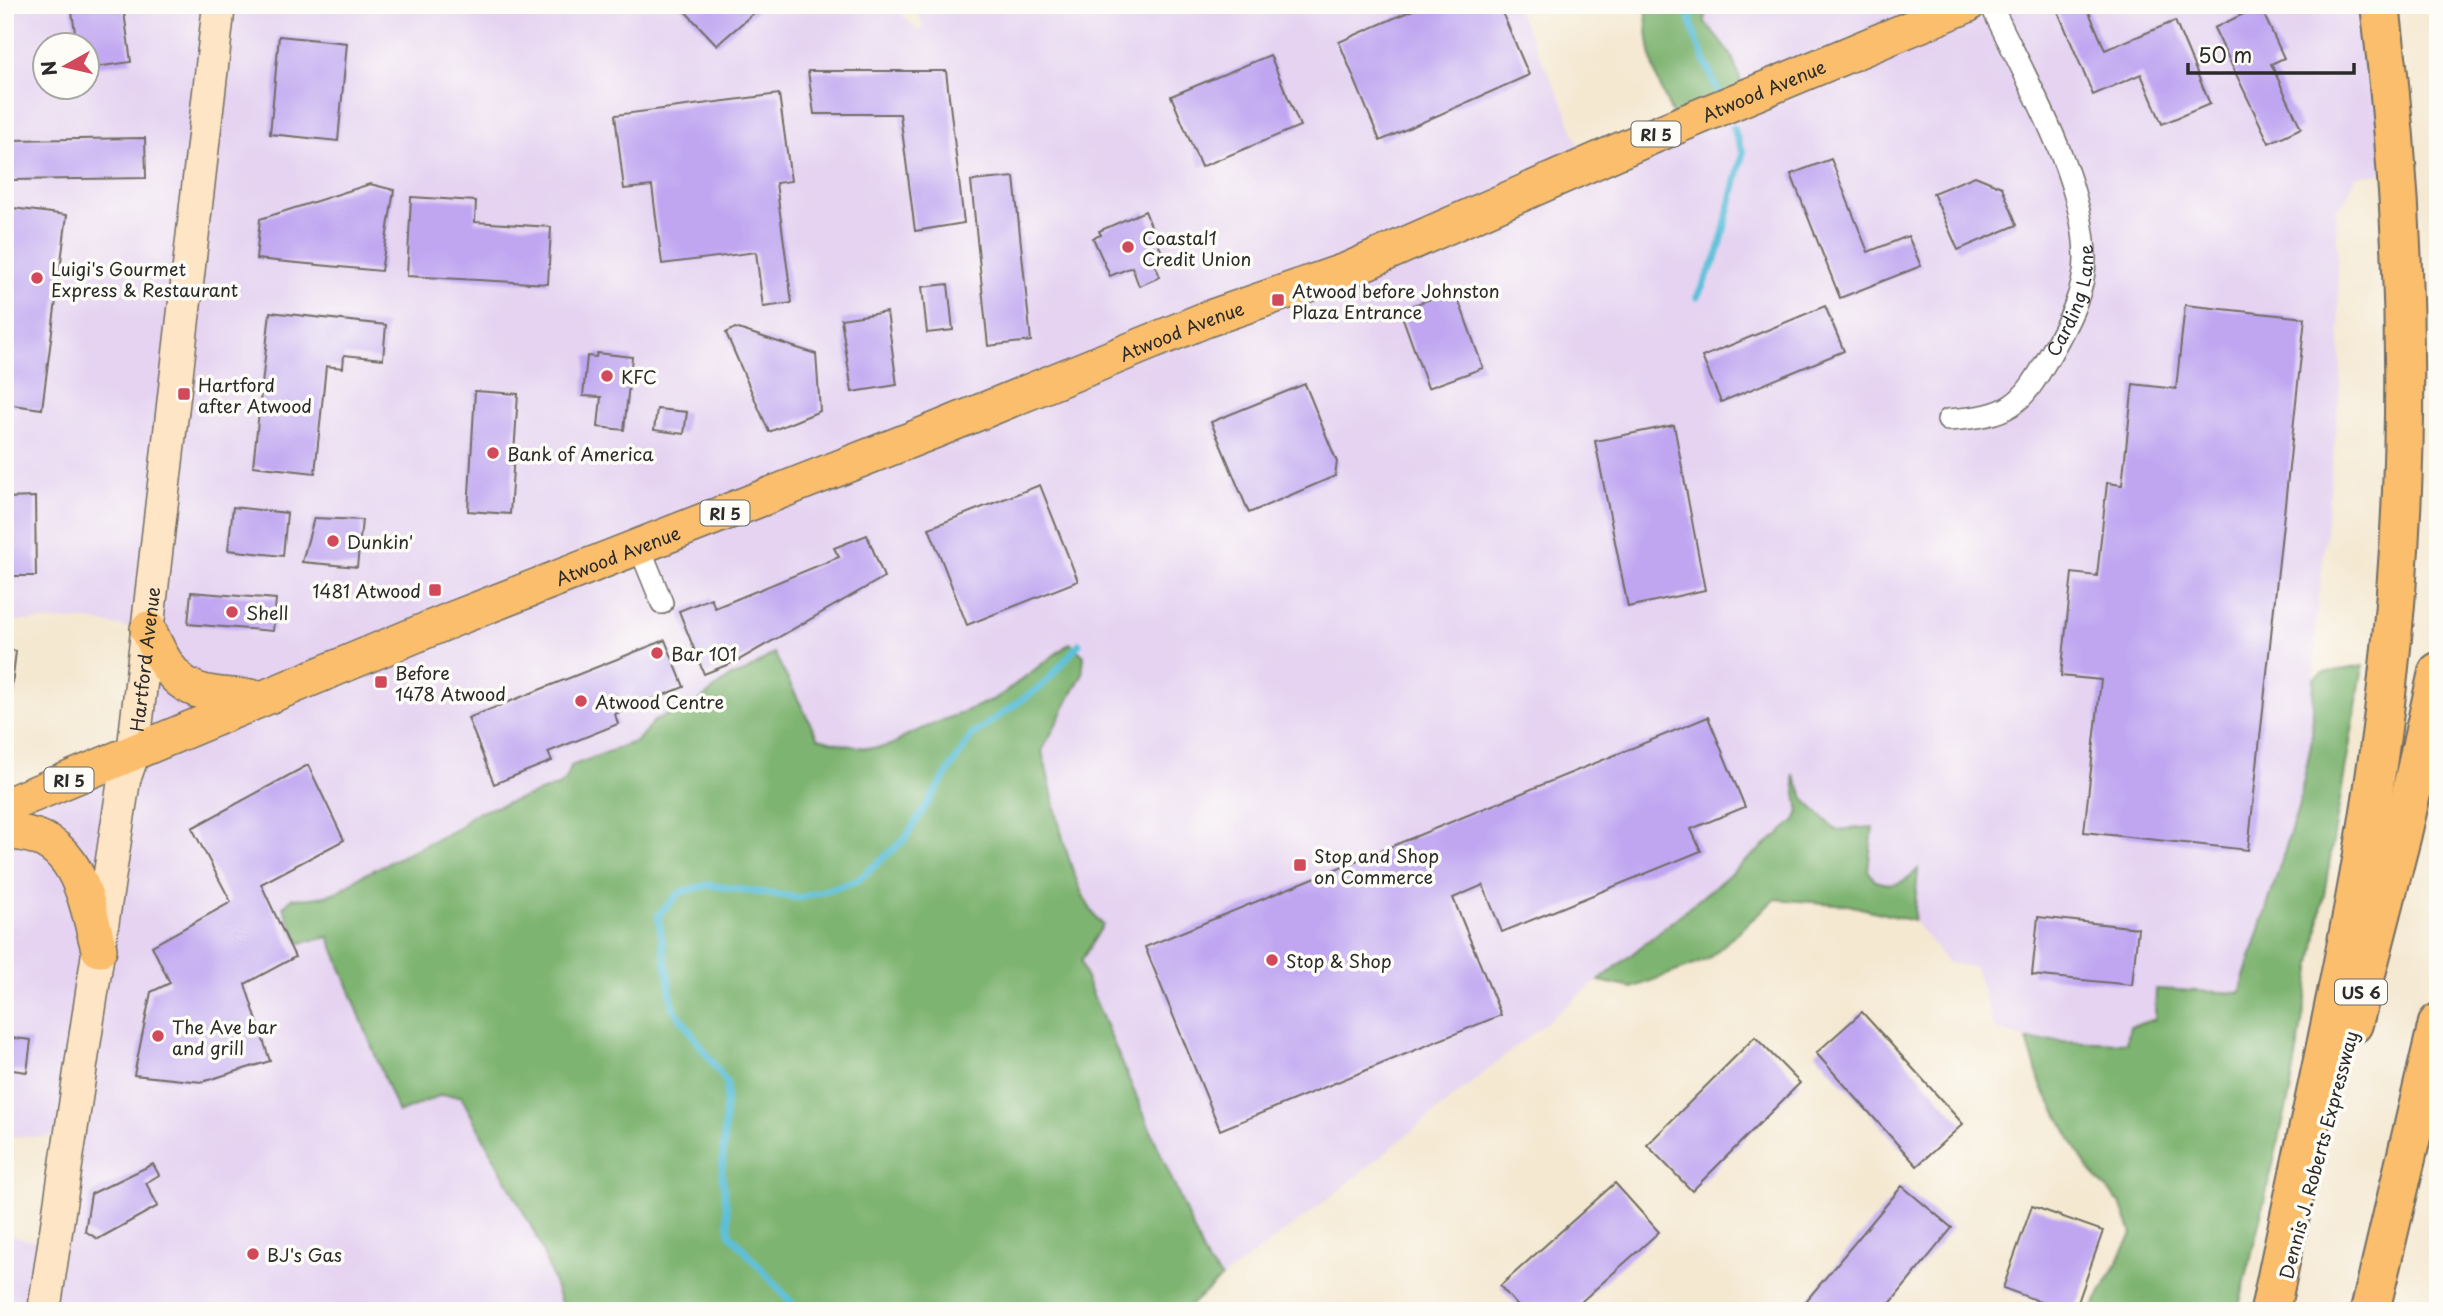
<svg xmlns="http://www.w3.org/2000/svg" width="2443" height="1316" font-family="'Playpen Sans',sans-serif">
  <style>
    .built { fill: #e5d3f1; fill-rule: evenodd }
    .forest { fill: #7eb471; stroke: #54704e; stroke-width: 2 }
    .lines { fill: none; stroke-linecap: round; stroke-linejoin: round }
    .stream { stroke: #5bbfd9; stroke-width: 7 }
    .building { fill: #c0a6f1 }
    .street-casing { stroke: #716d65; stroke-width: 24 }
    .secondary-casing { stroke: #716d65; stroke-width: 35 }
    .primary-casing { stroke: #716d65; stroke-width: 38 }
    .highway-casing { stroke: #716d65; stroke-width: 42 }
    .street { stroke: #fff; stroke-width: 21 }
    .secondary { stroke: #fde5c5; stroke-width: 32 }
    .primary { stroke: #fabe6d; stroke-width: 35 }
    .highway { stroke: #fabe6d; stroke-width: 38 }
    .poi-dot { fill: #d1495b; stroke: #fdfcf7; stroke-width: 2.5 }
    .labels { text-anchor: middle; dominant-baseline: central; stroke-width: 7; stroke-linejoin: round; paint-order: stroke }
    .shield { fill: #fdfcf7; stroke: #6a6a68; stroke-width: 2 }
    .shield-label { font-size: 16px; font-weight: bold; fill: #2b2b2b }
    .street-label { font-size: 18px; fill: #2b2b2b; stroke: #fdfcf7 }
    .poi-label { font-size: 18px; fill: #2b2b2b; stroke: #fdfcf7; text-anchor: start }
  </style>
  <rect width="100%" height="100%" fill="#fdfcf7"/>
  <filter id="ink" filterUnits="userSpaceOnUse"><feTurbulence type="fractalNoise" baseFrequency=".0143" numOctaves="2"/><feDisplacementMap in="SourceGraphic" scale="14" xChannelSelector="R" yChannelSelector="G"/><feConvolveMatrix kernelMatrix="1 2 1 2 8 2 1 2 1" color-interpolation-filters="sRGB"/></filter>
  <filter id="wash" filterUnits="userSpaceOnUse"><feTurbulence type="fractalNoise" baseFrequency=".00686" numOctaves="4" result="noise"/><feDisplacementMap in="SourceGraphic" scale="28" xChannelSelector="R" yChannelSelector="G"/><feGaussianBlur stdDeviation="1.57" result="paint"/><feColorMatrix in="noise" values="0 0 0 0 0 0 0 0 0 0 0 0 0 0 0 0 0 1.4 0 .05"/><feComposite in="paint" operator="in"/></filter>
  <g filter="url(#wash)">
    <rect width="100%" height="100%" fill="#f4e8d1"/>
    <path class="built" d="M5,5H893L918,31L923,28L916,5H1515L1563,103L1586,166L1741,101L1732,57L1705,22L1706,5H2384L2402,170L2355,176L2346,200L2336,209L2341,378L2316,628L2312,739L2298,808L2240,993H2213L2130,1027L2126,1043L2027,1040L1994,1028L1975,967L1948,963L1914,921L1918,870L1906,882L1891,886L1875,881L1831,823L1805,800L1794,777L1799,812L1795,821L1318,1207L1222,1278L1209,1264L1086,979L1081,961L1103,925L1095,917L1071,865L1042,751L1082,675L1070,643L997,698L907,735L900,742L872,750L818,738L774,653L745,672L731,676L698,702L654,721L637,741L571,766L566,781L558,786L471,815L459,828L318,900L292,898L300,943L329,936L398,1113L441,1095L461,1096L538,1239L564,1311H5V1235L49,1244L65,1137L5,1136V816L118,770L141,630L88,620L5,621ZM46,46H88V88H46Z"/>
    <g class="forest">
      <path d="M1647,5H1706L1705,22L1732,57L1746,96L1679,127C1658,88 1644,51 1647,5Z"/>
      <path d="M1070,643L1084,656L1082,675L1042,751C1054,798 1069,892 1103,925L1081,961L1086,979L1208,1264L1222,1278L1184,1311H564L538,1239L461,1096L441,1095L398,1113L329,937L300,943L283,907L292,898C319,900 338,895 359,877L459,828L471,815L558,786L566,780L571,766L637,741L654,721L698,702L731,676L745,672L774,653L818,738C848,745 882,758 907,735L997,698Z"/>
      <polygon points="2363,666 2290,1093 2238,1311 2091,1311 2132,1234 2121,1204 2088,1169 2041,1085 2027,1040 2126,1043 2130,1027 2155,1019 2156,989 2240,993 2298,808 2312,739 2314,678 2322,673"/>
      <path d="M1793,774L1805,800L1836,830L1873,827L1868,870L1875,881C1894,887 1904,884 1918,869L1914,921L1848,905L1775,899L1707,960L1632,988L1599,981L1795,821L1799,812Z"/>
    </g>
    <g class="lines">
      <g class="stream">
        <polyline points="1687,5 1695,37 1718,92"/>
        <polyline points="1697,297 1718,254 1743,152 1733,128"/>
        <polyline points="799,1311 730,1234 722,1174 727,1083 673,1007 658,915 681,892 708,885 800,898 857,881 904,840 972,735 1043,685 1079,644"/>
      </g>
    </g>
    <g id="blocks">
      <g class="building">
        <polygon points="71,5 123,5 131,62 88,68 88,46 77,46"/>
        <polygon points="679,5 763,5 717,45"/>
        <polygon points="1424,5 1499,5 1529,75 1380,141 1339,42"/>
        <polygon points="2067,5 2086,5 2105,50 2175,21 2210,104 2162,124 2141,74 2093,95 2057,9"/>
        <polygon points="2260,6 2284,58 2271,64 2301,128 2269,143 2214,28"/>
        <polygon points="279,36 347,43 338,141 270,134"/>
        <polygon points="1270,55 1300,126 1201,167 1171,96"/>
        <polygon points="808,71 946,71 964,223 915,231 900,114 814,114"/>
        <polygon points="779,94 791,181 776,183 792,303 763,307 756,252 662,264 652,186 624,189 615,115"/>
        <polygon points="145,138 146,178 10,180 10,140"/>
        <polygon points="1831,159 1868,252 1908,236 1921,266 1840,298 1791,174"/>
        <polygon points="1975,176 2002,187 2017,225 1958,250 1933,193"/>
        <polygon points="1014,177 1031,341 988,346 971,181"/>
        <polygon points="370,184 394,190 381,271 256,259 260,219"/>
        <polygon points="411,197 476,201 475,222 551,227 548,284 407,276"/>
        <polygon points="5,207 67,215 42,409 5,404"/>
        <polygon points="1145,211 1163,255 1153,259 1160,277 1139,286 1132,267 1110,276 1093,238 1101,235 1099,231"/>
        <polygon points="948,284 953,330 927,333 922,287"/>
        <polygon points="1455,290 1483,368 1428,388 1400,310"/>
        <polygon points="2185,305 2305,318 2248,850 2084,832 2101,680 2061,676 2072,573 2097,576 2107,483 2122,485 2133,384 2176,389"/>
        <polygon points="1825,306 1844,351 1721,402 1702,357"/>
        <polygon points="270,312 386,325 383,359 344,355 343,368 326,366 315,473 253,466"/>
        <polygon points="887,312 897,385 852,392 841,319"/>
        <polygon points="735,328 816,354 820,411 769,432 726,333"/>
        <polygon points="597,353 632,357 624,430 598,427 601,397 583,396 587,356 596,357"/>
        <polygon points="1305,384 1337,462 1335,476 1249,513 1211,422"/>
        <polygon points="475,391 518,394 510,514 468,511"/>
        <polygon points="657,409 687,412 684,434 654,430"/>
        <polygon points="1674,425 1705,590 1628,607 1595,441"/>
        <polygon points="1040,485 1078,581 967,625 929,528"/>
        <polygon points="35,497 36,576 5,576 5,498"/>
        <polygon points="233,507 287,513 283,556 228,550"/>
        <polygon points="314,518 362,520 357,567 302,562"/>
        <polygon points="867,535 884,577 737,661 704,674 679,611 711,598 715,608 839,557 834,548"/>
        <polygon points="191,592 276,599 273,631 188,624"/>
        <polygon points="665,640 684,687 615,714 618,724 548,752 552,761 494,784 468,718"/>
        <polygon points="5,650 16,651 9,710 5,713"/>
        <polygon points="1708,717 1745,807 1691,829 1701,851 1502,932 1483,885 1453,898 1501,1015 1220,1130 1145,947"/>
        <polygon points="308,765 344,840 261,884 295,957 245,984 270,1061 202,1082 134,1075 151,992 170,983 152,946 231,902 192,828"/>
        <polygon points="2038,917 2138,928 2132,985 2032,975"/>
        <polygon points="1862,1012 1963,1124 1917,1166 1816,1053"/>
        <polygon points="5,1037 31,1040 27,1072 5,1069"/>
        <polygon points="1755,1037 1800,1083 1692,1191 1647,1145"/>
        <polygon points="153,1164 159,1175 146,1183 158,1206 98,1239 85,1231 91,1194"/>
        <polygon points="1615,1183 1659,1232 1571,1311 1522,1311 1500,1286"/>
        <polygon points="1902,1186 1952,1228 1884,1311 1805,1311 1801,1307"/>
        <polygon points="2032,1206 2103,1231 2075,1311 2066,1311 2003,1288"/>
      </g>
    </g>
  </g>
  <g filter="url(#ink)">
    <use href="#blocks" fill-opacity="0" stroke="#716d65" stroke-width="2"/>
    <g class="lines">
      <g class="street-casing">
        <g id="street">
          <path id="s1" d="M1948,420C2011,415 2020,408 2051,353C2067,325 2085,292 2085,259C2085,179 2025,78 1991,5"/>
          <polyline points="639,546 662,603"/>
        </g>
      </g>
      <g class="secondary-casing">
        <g id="secondary">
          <path id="s2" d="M44,1311L124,780L133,754L219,5"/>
        </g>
      </g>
      <g class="primary-casing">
        <g id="primary">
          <path d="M148,629C174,688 188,695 251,697"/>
          <path id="s3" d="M5,806L451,620L936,430L1207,319L1348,270L1655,135L1967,5"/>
          <path d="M5,832C77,832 84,893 99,949"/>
        </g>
      </g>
      <g class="highway-casing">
        <g id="highway">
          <polyline points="2353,1024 2402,834 2438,672"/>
          <path d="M2270,1311C2312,1104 2364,896 2387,686C2413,458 2409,232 2380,5"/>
          <polyline points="2370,1311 2438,1023"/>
        </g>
      </g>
      <use href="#street" class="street"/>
      <use href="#secondary" class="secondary"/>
      <use href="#primary" class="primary"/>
      <use href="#highway" class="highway"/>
    </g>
  </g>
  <g class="poi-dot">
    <circle cx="1128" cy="247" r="7"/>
    <circle cx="37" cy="278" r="7"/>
    <rect x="1271" y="293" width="14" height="14" rx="3.5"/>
    <circle cx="607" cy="376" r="7"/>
    <rect x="177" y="387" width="14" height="14" rx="3.5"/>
    <circle cx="493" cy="453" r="7"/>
    <circle cx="333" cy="541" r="7"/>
    <rect x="428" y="583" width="14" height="14" rx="3.5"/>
    <circle cx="232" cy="612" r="7"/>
    <circle cx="657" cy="653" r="7"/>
    <rect x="374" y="675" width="14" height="14" rx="3.5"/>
    <circle cx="581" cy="701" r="7"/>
    <rect x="1293" y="858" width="14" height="14" rx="3.5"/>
    <circle cx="1272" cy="960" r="7"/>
    <circle cx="158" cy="1036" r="7"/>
    <circle cx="253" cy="1254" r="7"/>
  </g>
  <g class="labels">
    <g class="shield">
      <rect x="1631.5" y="121.5" width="49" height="25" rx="5"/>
      <rect x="700.5" y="500.5" width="49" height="25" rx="5"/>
      <rect x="44.5" y="767.5" width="49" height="25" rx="5"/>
      <rect x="2335" y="979.5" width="52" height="25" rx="5"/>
    </g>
    <g class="shield-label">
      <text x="1656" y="134">RI 5</text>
      <text x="725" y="513">RI 5</text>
      <text x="69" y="780">RI 5</text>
      <text x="2361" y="992">US 6</text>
    </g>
    <g class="street-label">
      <text stroke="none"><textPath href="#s3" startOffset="1899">Atwood Avenue</textPath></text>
      <text stroke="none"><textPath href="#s1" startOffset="189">Carding Lane</textPath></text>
      <text stroke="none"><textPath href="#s3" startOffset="1269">Atwood Avenue</textPath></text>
      <text stroke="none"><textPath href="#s3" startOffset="662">Atwood Avenue</textPath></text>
      <text stroke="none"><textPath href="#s2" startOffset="660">Hartford Avenue</textPath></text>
      <text transform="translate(2318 1155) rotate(-75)">Dennis J. Roberts Expressway</text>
    </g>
    <g class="poi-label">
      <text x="1142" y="237">Coastal1<tspan x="1142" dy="21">Credit Union</tspan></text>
      <text x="51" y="268">Luigi's Gourmet<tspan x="51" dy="21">Express &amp; Restaurant</tspan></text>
      <text x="1292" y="290">Atwood before Johnston<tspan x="1292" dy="21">Plaza Entrance</tspan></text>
      <text x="621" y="376">KFC</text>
      <text x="198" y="384">Hartford<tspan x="198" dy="21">after Atwood</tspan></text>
      <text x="507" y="453">Bank of America</text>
      <text x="347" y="541">Dunkin'</text>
      <text x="421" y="590" text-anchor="end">1481 Atwood</text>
      <text x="246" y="612">Shell</text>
      <text x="671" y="653">Bar 101</text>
      <text x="395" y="672">Before<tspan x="395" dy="21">1478 Atwood</tspan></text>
      <text x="595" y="701">Atwood Centre</text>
      <text x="1314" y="855">Stop and Shop<tspan x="1314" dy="21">on Commerce</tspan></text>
      <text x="1286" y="960">Stop &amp; Shop</text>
      <text x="172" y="1026">The Ave bar<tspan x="172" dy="21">and grill</tspan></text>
      <text x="267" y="1254">BJ's Gas</text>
    </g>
  </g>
  <rect width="2443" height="1316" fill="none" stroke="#fdfcf7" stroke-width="28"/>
  <g transform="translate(66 66) rotate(262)"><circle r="33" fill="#fdfcf7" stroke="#a9a8a5" stroke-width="2"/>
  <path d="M0-5L12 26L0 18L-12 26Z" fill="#d1495b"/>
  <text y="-10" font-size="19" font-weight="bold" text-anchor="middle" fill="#2b2b2b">N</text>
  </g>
  <path d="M2188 63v10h166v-10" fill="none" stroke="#2b2b2b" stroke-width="3.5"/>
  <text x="2198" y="63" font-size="21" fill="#2b2b2b" stroke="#fdfcf7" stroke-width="5" paint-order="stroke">50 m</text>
</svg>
